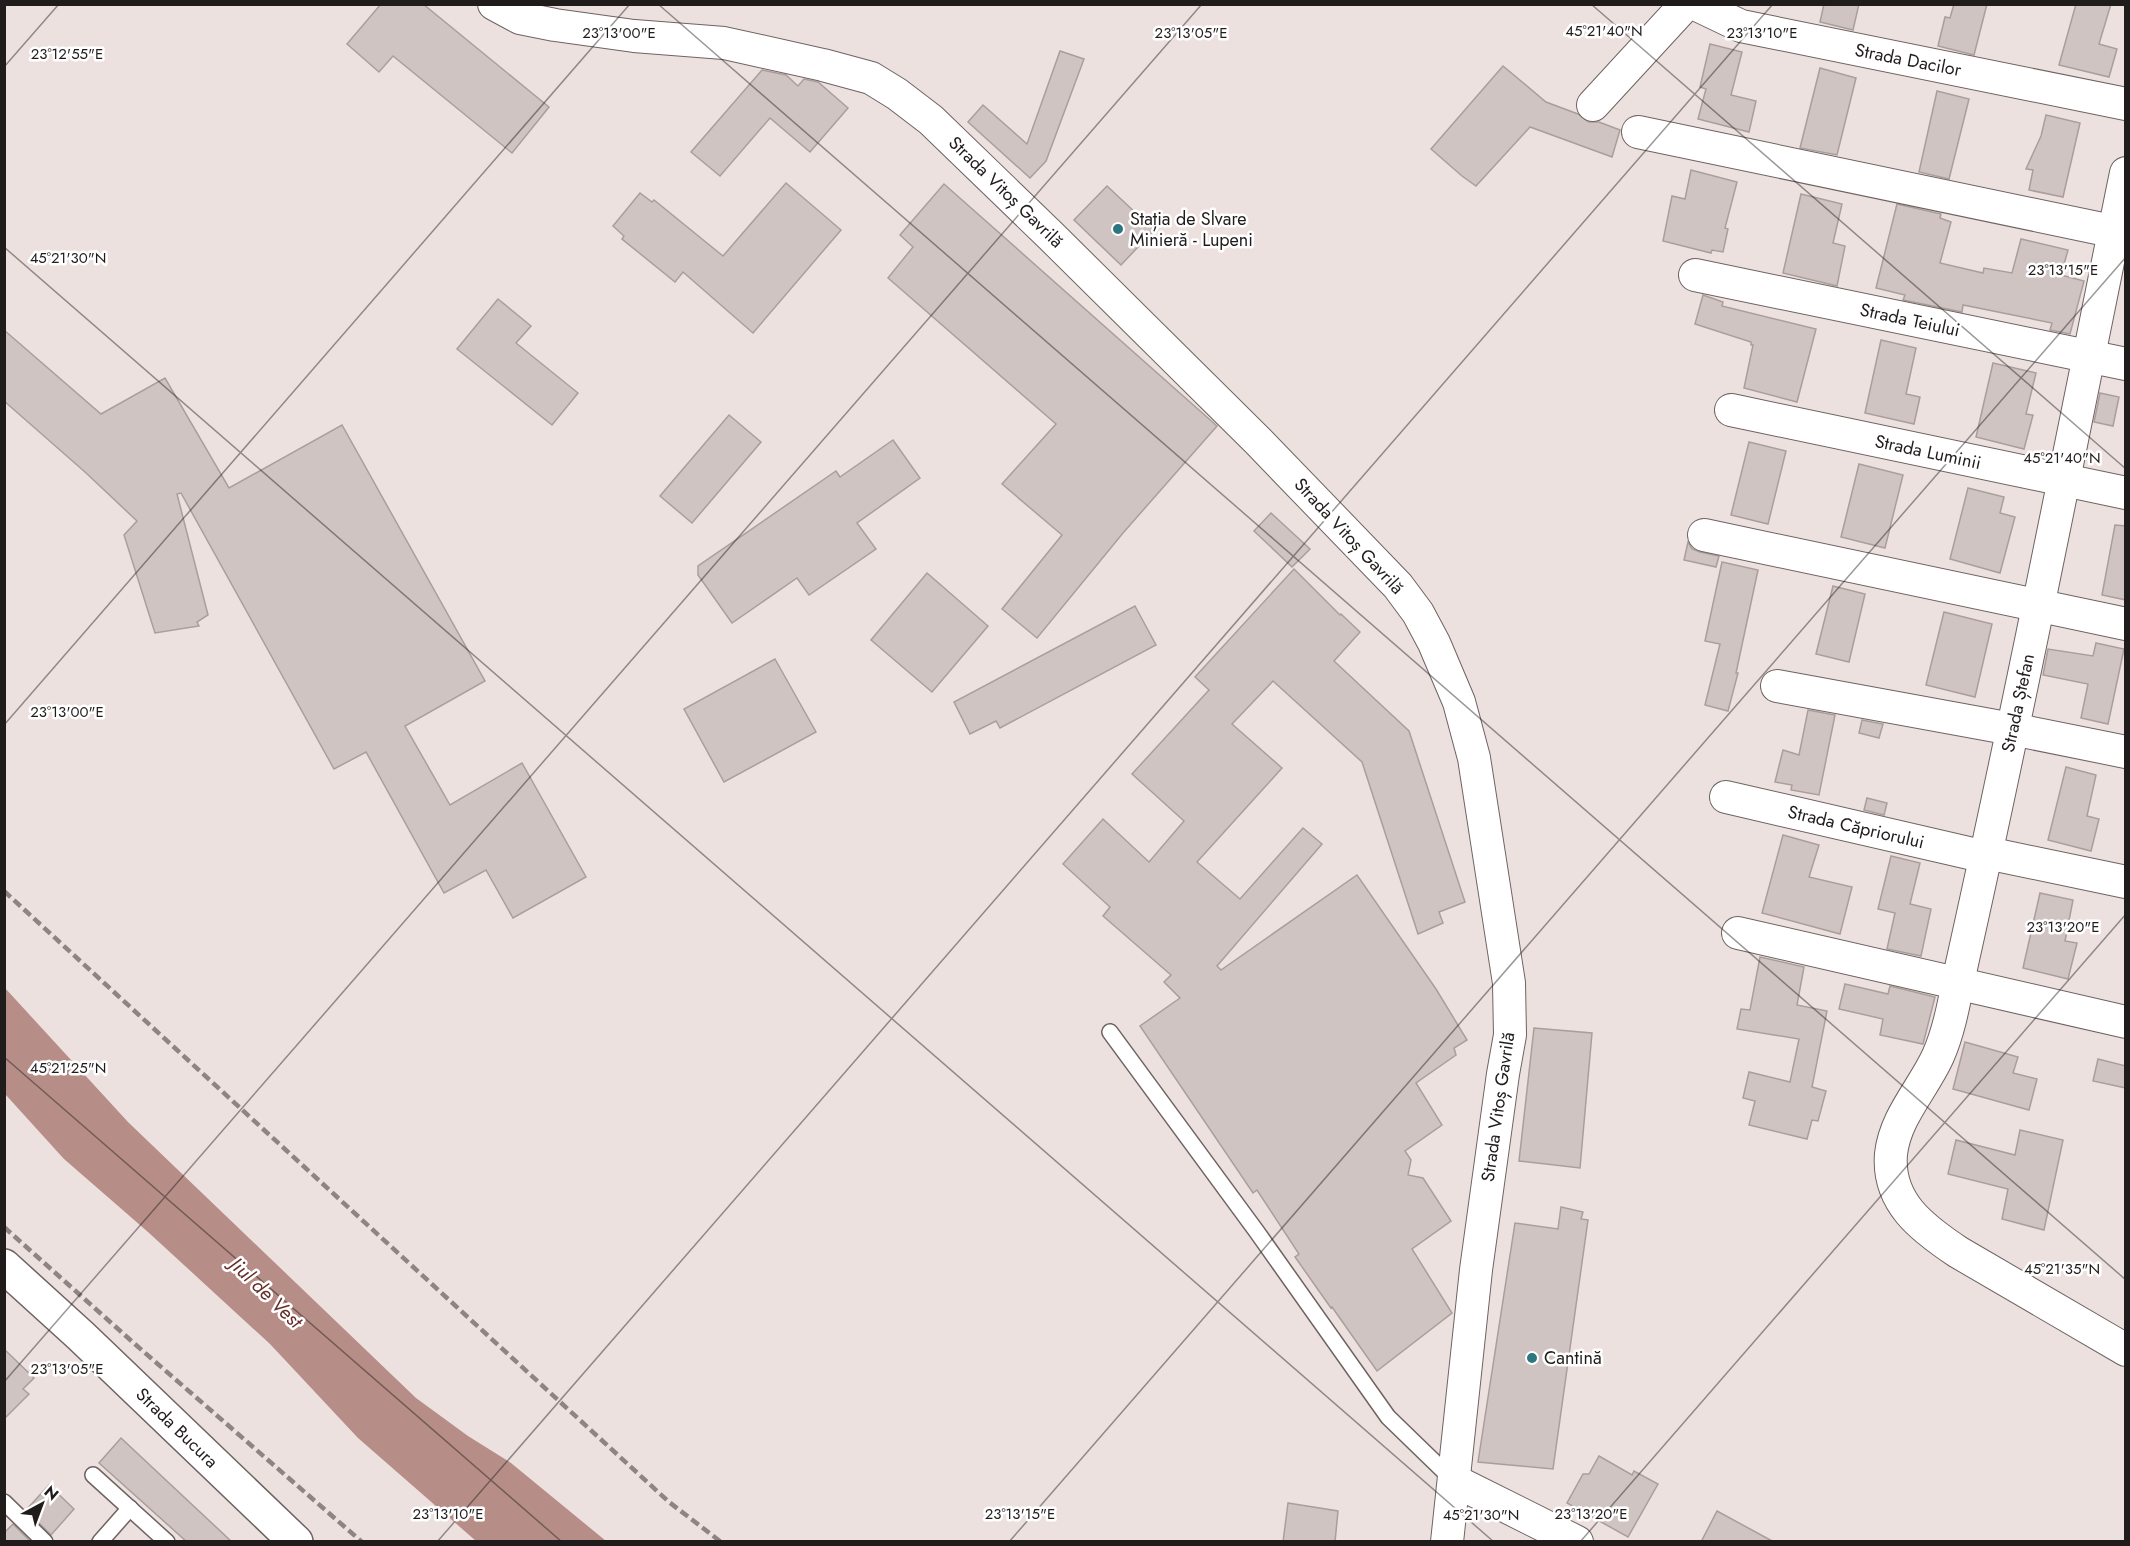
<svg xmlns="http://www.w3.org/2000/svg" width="2130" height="1546" font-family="Jost,sans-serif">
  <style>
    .water { fill: #b78d87 }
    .building { fill: #d0c4c2; stroke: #aa9e9d; stroke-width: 1.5 }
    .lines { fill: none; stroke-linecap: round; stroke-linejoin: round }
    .service-casing { stroke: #6e6362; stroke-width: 18 }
    .minor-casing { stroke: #6e6362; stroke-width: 34 }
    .secondary-casing { stroke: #6e6362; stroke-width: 36 }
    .service { stroke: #fff; stroke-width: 15 }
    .minor { stroke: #fff; stroke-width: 32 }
    .secondary { stroke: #fff; stroke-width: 33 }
    .rail { stroke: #8d8483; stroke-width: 4.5; stroke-dasharray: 9 4.5; stroke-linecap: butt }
    .ticks { fill: none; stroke: #201c1b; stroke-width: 1.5; stroke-opacity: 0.45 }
    .poi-dot { fill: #2e767f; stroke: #fff; stroke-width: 2 }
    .labels { text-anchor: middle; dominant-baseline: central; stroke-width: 5; stroke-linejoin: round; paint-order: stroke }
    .street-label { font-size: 18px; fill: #201c1b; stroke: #fff }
    .poi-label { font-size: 18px; fill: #201c1b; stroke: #fff; text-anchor: start }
    .water-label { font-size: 20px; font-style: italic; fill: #682f2a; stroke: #fff }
    .ticks-label { font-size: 15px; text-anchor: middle; fill: #201c1b; stroke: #fff; stroke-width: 5; stroke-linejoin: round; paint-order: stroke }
  </style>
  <rect width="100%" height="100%" fill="#ede1df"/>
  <polygon class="water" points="5,988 128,1122 416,1398 468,1436 511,1463 606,1541 476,1541 358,1438 270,1344 148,1232 64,1159 5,1094"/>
  <g class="building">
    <polygon points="381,4 423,4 549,107 512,153 393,56 379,72 347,44"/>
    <polygon points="1824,4 1859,4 1853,30 1820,22"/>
    <polygon points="1954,4 1987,4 1974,55 1938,46 1945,17 1950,18"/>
    <polygon points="2076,4 2111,4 2099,44 2117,49 2109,77 2059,65"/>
    <polygon points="1710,44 1742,52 1731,95 1756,101 1749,132 1698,119 1706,89 1700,87"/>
    <polygon points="1060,51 1084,59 1046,161 1030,178 968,122 983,105 1027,144"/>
    <polygon points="1503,66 1546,102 1578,114 1589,122 1599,122 1620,130 1612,157 1530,127 1476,186 1462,176 1431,149"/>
    <polygon points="1820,68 1856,78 1837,155 1800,148"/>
    <polygon points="762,70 786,75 798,86 804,79 818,82 848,108 810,152 770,118 720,176 691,152"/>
    <polygon points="1937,91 1969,99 1949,179 1919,172"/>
    <polygon points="2046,115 2080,123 2063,197 2029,190 2033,170 2026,169 2041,136"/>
    <polygon points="1691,170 1737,182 1725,228 1728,229 1723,252 1712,250 1711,253 1663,241 1672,196 1685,199"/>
    <polygon points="786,183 841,230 753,333 683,272 675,282 622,239 624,236 613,226 640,193 652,202 654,200 723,256"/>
    <polygon points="944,184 1217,426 1123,533 1037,638 1002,609 1062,535 1002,484 1056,424 888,278 913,247 900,235"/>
    <polygon points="1107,186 1154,230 1121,265 1074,220"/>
    <polygon points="1801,194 1842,204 1833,243 1845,246 1837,286 1783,273"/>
    <polygon points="1897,204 1941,214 1940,218 1951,222 1940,263 1983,273 1984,268 2012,273 2021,239 2068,250 2061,275 2084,281 2070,334 2050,330 2052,323 1963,305 1962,312 1903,300 1905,295 1876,288"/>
    <polygon points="1703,295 1723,302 1722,306 1816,329 1797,402 1744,388 1753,345 1751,345 1751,342 1695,324"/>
    <polygon points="498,299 531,326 516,343 578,393 552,425 457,349"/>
    <polygon points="4,330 101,414 165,378 229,488 342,425 485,681 405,726 450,805 522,763 586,877 513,918 486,870 444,893 366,752 334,769 181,493 177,494 208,615 197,622 199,626 155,633 124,535 137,521 85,472 4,401"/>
    <polygon points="1881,340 1916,348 1906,394 1920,397 1914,424 1865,413"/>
    <polygon points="1993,363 2036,373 2026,414 2033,415 2024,449 1976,437"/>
    <polygon points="2100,393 2119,397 2113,426 2094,422"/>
    <polygon points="729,415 761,442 692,523 660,496"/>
    <polygon points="893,440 920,478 857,523 876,549 809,595 797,578 732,623 698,575 698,566 836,471 840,477"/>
    <polygon points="1749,442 1786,451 1768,524 1731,515"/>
    <polygon points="1859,464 1903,475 1885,548 1841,537"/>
    <polygon points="1968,488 2004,497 2000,513 2015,517 2000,573 1950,559"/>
    <polygon points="1271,513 1310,549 1292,567 1254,531"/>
    <polygon points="2115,525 2126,526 2126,600 2102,595"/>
    <polygon points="1688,542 1692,549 1700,552 1719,556 1716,567 1684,560"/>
    <polygon points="1722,562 1758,570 1736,673 1738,673 1728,711 1705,705 1720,644 1705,641"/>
    <polygon points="1294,569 1340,615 1341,614 1360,632 1334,661 1409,731 1465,902 1439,912 1443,923 1418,934 1362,762 1273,681 1232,724 1282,768 1197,862 1240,899 1303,828 1322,844 1217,966 1221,970 1357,875 1436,989 1467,1040 1454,1048 1456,1055 1416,1083 1442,1125 1405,1151 1411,1160 1408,1175 1423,1178 1451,1221 1412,1249 1452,1313 1377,1371 1332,1307 1331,1308 1295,1257 1299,1254 1257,1190 1253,1193 1140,1026 1180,998 1164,982 1171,975 1103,916 1110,907 1063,864 1103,819 1149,862 1184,821 1132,774 1209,690 1195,677"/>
    <polygon points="927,573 988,626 932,692 871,640"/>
    <polygon points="1833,586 1865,594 1849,662 1816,654"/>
    <polygon points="1135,606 1156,645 1000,728 996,721 970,734 954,702"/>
    <polygon points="1944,612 1992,624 1975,697 1926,685"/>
    <polygon points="2096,643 2124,649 2108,724 2081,718 2088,684 2043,675 2048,649 2093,656"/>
    <polygon points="775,659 816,732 724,782 684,709"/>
    <polygon points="1808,710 1835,715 1819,795 1791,790 1792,785 1775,782 1783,750 1799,755"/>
    <polygon points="1862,720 1883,724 1879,738 1859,733"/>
    <polygon points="2066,767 2096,775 2087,816 2099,819 2091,851 2048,840"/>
    <polygon points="1867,798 1887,803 1884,815 1864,810"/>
    <polygon points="1783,835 1819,845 1809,877 1852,887 1840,934 1762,913"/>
    <polygon points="1891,856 1920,863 1910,904 1931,909 1921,956 1887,949 1895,913 1878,909"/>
    <polygon points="2040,893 2073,900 2065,941 2077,943 2068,979 2023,968"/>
    <polygon points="1760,957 1804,967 1797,1005 1827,1011 1812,1087 1826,1091 1818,1121 1812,1120 1807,1139 1749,1125 1755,1101 1743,1098 1749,1072 1790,1082 1799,1039 1737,1029 1741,1009 1750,1010"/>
    <polygon points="1845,984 1888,994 1890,986 1935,997 1923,1044 1880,1035 1883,1019 1839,1009"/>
    <polygon points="1534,1028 1592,1033 1580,1168 1519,1161"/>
    <polygon points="1965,1042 2018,1057 2013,1073 2037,1079 2029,1110 1953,1089"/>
    <polygon points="2098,1059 2126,1066 2126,1088 2093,1081"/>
    <polygon points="2020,1130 2063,1140 2044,1230 2002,1219 2008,1189 1948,1174 1956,1140 2015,1155"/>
    <polygon points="1561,1207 1583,1212 1581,1219 1588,1220 1553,1469 1478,1462 1515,1223 1558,1229"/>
    <polygon points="4,1349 34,1378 23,1389 29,1394 4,1419"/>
    <polygon points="121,1438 232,1542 187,1542 99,1463"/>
    <polygon points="1599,1456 1632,1475 1634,1471 1658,1484 1628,1537 1567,1503 1583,1474 1589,1474"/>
    <polygon points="49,1485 74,1509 51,1535 26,1510"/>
    <polygon points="1288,1503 1338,1511 1335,1542 1283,1542"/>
    <polygon points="1717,1511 1774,1542 1701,1542"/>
    <polygon points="13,1524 31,1542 4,1542 4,1533"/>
  </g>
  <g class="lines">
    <g class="service-casing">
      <g id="service">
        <polyline points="1110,1032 1257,1232 1388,1417 1454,1481"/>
        <polyline points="93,1475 167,1542"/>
        <polyline points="4,1502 45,1542"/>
        <polyline points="100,1542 130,1508"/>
      </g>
    </g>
    <g class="minor-casing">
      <g id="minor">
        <polyline points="494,4 520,18 555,25 634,36 724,43 823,65 871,78 897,94 931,120 1051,236 1258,441 1398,586 1418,613 1434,643 1459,702 1474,758 1509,983 1510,1035 1503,1074 1476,1270 1447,1542"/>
        <polyline points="1695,4 1741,26 2126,104"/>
        <polyline points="1593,105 1686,4"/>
        <polyline points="1638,132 2126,234"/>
        <path d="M2126,173C2072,438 2020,704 1961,968C1955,997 1950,1029 1938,1056C1923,1089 1895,1117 1891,1154C1887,1202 1922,1228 1958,1252L2126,1350"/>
        <polyline points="1695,275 2126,364"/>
        <polyline points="1731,410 2126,493"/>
        <polyline points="1704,535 2126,624"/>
        <polyline points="1777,686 2012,729 2126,752"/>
        <polyline points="1726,797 1986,857"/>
        <polyline points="1987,853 2126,882"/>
        <polyline points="1738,933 2126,1022"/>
        <polyline points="1455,1481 1577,1542"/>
      </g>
    </g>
    <g class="secondary-casing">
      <polyline id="secondary" points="4,1266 81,1336 296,1542"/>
    </g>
    <use href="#service" class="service"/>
    <use href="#minor" class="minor"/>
    <use href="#secondary" class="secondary"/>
    <g class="rail">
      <polyline points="4,891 669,1502 721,1542"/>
      <polyline points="4,1227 136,1345 362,1542"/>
    </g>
  </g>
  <path class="ticks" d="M658,4L2126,1280M1591,4L2126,469M4,67L59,4M4,247L1494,1542M4,725L630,4M4,1057L562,1542M4,1382L1202,4M437,1542L1773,4M1009,1542L2126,257M1580,1542L2126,914"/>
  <g class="poi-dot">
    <circle cx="1118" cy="229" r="6"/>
    <circle cx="1532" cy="1358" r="6"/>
  </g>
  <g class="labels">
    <g class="street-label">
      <text transform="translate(1908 60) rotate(11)">Strada Dacilor</text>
      <text transform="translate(1006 192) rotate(44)">Strada Vitoș Gavrilă</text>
      <text transform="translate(1910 320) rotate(12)">Strada Teiului</text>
      <text transform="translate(1928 452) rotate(12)">Strada Luminii</text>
      <text transform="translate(1349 536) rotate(47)">Strada Vitoș Gavrilă</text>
      <text transform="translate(2018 703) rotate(-78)">Strada Ștefan</text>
      <text transform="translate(1856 827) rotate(13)">Strada Căpriorului</text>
      <text transform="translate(1498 1107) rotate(-82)">Strada Vitoș Gavrilă</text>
      <text transform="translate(177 1428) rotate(44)">Strada Bucura</text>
    </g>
    <g class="poi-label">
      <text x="1130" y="219">Stația de Slvare<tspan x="1130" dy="21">Minieră - Lupeni</tspan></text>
      <text x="1544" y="1358">Cantină</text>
    </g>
    <g class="water-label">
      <text transform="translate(266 1293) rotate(44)">Jiul de Vest</text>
    </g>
  </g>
  <g class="ticks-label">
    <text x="1604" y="36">45°21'40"N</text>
    <text x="619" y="38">23°13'00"E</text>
    <text x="1191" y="38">23°13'05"E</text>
    <text x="1762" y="38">23°13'10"E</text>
    <text x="67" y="59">23°12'55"E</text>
    <text x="68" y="263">45°21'30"N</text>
    <text x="2063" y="275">23°13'15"E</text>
    <text x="2062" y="463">45°21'40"N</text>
    <text x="67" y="717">23°13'00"E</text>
    <text x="2063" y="932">23°13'20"E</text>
    <text x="68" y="1073">45°21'25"N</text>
    <text x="2062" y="1274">45°21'35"N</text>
    <text x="67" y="1374">23°13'05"E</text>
    <text x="448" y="1519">23°13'10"E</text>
    <text x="1020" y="1519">23°13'15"E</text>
    <text x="1591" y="1519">23°13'20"E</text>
    <text x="1481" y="1520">45°21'30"N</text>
  </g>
  <rect width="2130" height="1546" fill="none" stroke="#201c1b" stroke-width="12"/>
  <g transform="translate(42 1504) rotate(41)" stroke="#ffffff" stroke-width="4.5" paint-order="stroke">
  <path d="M0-4.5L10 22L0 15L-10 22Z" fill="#201c1b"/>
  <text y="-9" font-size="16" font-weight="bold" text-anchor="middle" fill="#201c1b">N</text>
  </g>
</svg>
